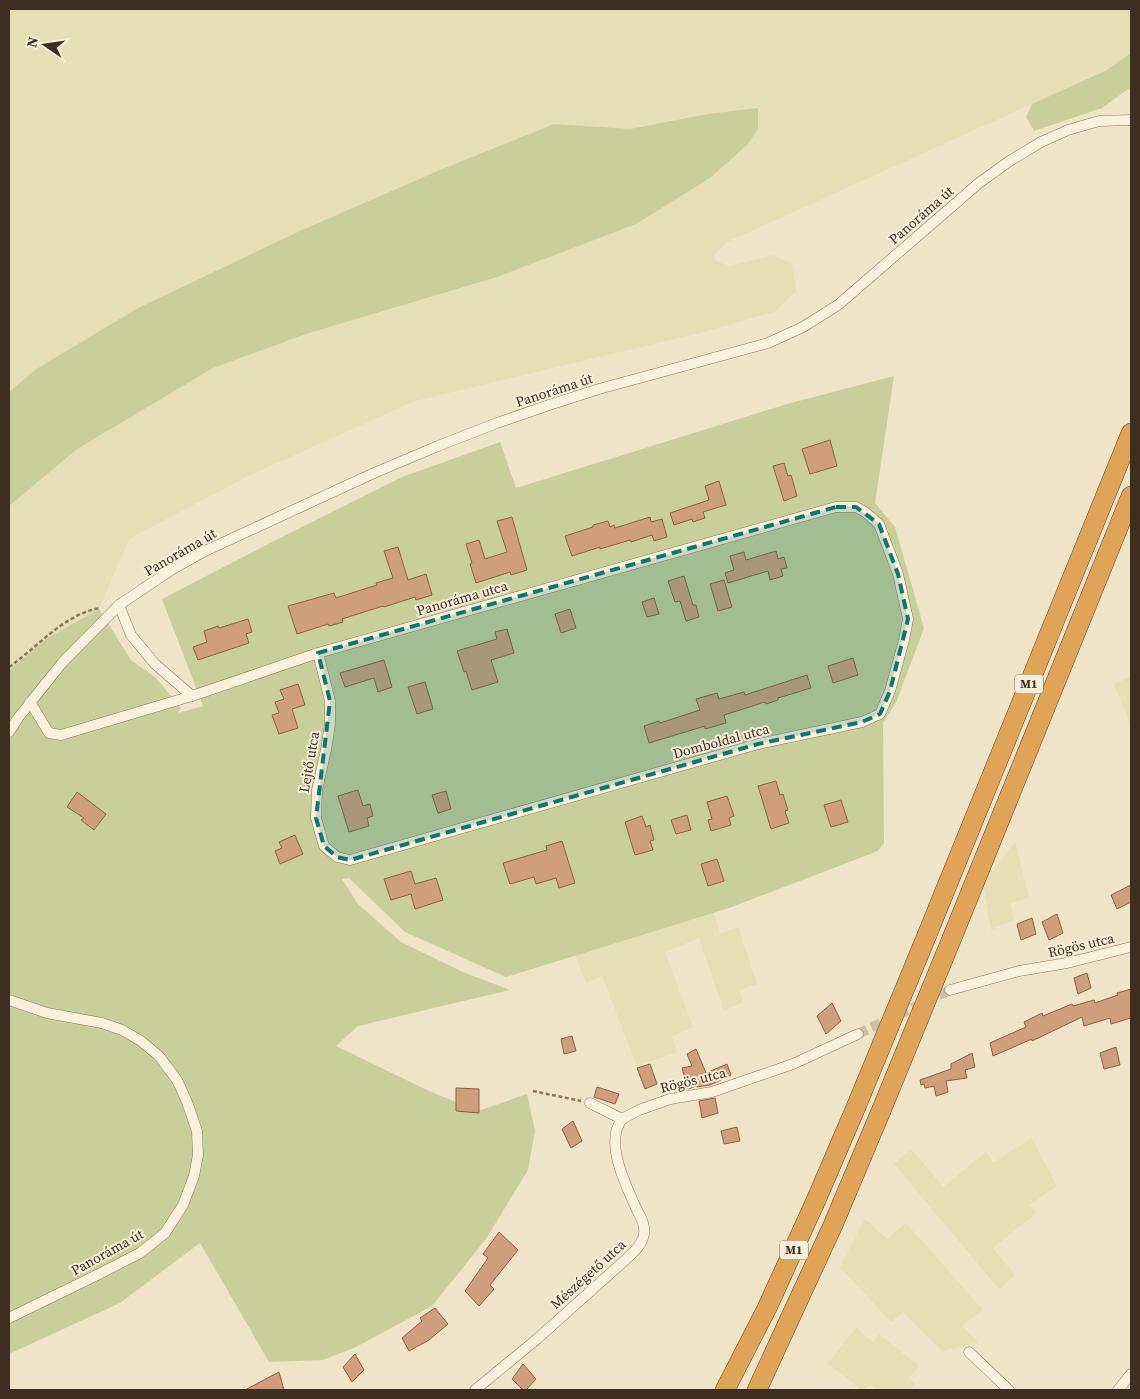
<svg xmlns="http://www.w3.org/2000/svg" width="1140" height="1399" font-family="'Source Serif 4',serif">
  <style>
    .farmland { fill: #e6deb5 }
    .green { fill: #c9cf9b }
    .building { fill: #cf9f7d; stroke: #8d5f41 }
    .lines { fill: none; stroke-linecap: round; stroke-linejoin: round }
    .minor-tunnel { stroke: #ccc0a6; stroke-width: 10; stroke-dasharray: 10 5; stroke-linecap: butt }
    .minor-casing { stroke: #8d765c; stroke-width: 11 }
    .motorway-casing { stroke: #5b4430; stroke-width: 20 }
    .path { stroke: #8d765c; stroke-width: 2.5; stroke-dasharray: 4 2.5; stroke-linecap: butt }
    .minor { stroke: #faf1dc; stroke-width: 10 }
    .motorway { stroke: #e0a458; stroke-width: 19 }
    .motorway-bridge-casing { stroke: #5b4430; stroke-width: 20; stroke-linecap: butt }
    .motorway-bridge { stroke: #e0a458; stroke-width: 19 }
    .marked { fill: #0f766e; fill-opacity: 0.2; stroke: #0f766e; stroke-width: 4; stroke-dasharray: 10 6; stroke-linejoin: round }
    .labels { text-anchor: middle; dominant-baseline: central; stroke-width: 4; stroke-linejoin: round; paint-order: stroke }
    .shield { fill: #f7eed8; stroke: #756857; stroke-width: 1 }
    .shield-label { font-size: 12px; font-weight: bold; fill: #3d2e20 }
    .street-label { font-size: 14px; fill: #3d2e20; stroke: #f7eed8 }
  </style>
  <rect width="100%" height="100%" fill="#f0e4c8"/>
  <g class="farmland">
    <polygon points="9,9 1131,9 1131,53 1107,70 727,242 714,255 715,261 730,266 773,255 793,265 796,291 776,311 704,332 415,401 250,475 129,539 99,609 46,639 9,670"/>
    <polygon points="1131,677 1131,726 1114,684"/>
    <polygon points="1015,842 1029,898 1010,903 1014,920 991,930 983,884"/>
    <polygon points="704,880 720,934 738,927 757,984 739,990 743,1002 724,1011 699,938 665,952 693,1027 672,1036 677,1052 637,1066 602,976 586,983 573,948"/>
    <polygon points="1032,1138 1057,1186 1030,1205 1036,1213 993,1248 1015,1275 999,1289 894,1164 911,1149 943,1187 986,1152 994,1162"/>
    <polygon points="865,1219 887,1239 906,1223 983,1310 962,1326 979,1343 942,1351 903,1312 891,1322 840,1267"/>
    <polygon points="856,1328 873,1342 879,1334 919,1366 909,1378 915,1384 910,1390 878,1390 870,1384 865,1390 861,1390 828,1363"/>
  </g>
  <g class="green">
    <polygon points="1131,53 1131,87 1102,108 1034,131 1026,117 1032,104 1107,70"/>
    <polygon points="758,108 758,129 748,144 710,178 636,224 497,277 309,333 213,368 77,449 9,506 9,392 35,370 138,308 300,231 440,170 554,124 630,129 708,114"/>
    <polygon points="894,376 875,503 895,527 924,628 896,703 883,723 884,843 878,851 729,908 506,977 405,932 349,878 342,879 358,904 401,942 463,972 510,990 358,1026 336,1046 427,1090 478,1111 527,1094 535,1131 528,1170 486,1239 432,1306 356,1347 323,1360 269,1362 200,1243 120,1303 9,1354 9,670 46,639 99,609 131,660 156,678 181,708 178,713 203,706 162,599 274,541 402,477 500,442 516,488 787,404"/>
  </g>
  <g class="building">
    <polygon points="830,440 837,466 810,474 802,449"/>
    <polygon points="784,463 788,476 791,475 797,496 784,501 773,466"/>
    <polygon points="719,481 726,505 703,512 705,518 693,522 692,519 674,525 670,513 709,500 705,486"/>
    <polygon points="512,517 527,570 511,575 510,572 476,583 470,564 472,563 466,544 479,540 485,559 507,552 497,521"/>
    <polygon points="650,517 651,522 662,519 667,537 654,541 652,535 631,542 630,540 600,549 600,547 572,556 565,536 593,527 593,525 608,521 610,527 614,525 615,528"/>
    <polygon points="398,547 408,580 426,574 432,595 416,600 415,597 384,607 383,606 342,619 343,622 329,626 328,624 297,634 288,606 334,593 336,598 377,585 376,583 393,578 384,551"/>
    <polygon points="776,551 778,559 784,557 787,568 781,569 783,576 770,580 768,571 728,583 725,573 734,570 730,556 744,552 746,560"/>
    <polygon points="684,576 693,605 696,605 699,617 686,621 680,601 675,602 668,581"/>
    <polygon points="724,580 732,607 718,611 710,584"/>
    <polygon points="654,598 659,614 647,617 642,602"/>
    <polygon points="570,609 576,628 561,633 555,614"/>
    <polygon points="248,619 252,632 246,634 249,643 198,660 193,647 207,642 204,631 218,626 219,628"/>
    <polygon points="507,629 514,653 491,660 498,682 472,690 466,671 464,672 457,651 497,639 495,632"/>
    <polygon points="853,658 858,675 833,683 828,666"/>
    <polygon points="384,660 392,687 378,692 374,678 345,687 340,673"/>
    <polygon points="807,675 811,688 778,698 778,700 766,704 765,702 724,715 726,723 705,729 705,726 649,743 644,726 659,721 660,723 700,710 696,699 717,693 719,699 744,692 745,695"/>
    <polygon points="425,682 433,709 417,714 408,687"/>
    <polygon points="298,684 305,705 292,709 298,728 279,734 272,715 279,713 275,702 284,699 280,690"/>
    <polygon points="776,781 780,795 783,794 788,810 785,811 789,823 771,829 758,786"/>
    <polygon points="358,790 363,806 370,804 373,816 367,818 369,826 349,832 338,796"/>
    <polygon points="446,791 451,809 438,813 432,795"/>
    <polygon points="77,792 106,814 94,830 81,820 84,818 67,807"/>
    <polygon points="727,796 734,816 729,818 731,825 711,831 708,820 712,819 707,802"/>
    <polygon points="841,800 848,822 831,827 824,805"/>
    <polygon points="687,815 691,830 676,834 671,820"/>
    <polygon points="642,816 646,827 650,825 654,840 650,841 653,850 635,855 625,822"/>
    <polygon points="295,835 303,854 280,864 275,851 282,848 279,842"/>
    <polygon points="562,841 575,883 559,888 556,878 536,884 534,877 510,884 503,863 547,850 546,846"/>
    <polygon points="717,859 724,881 708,886 701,864"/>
    <polygon points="411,871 415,884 436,878 443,900 415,909 411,894 391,900 384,879"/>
    <polygon points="1131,885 1131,902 1117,909 1111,895"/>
    <polygon points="1057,914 1063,933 1049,940 1042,922"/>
    <polygon points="1032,918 1036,934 1021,940 1017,924"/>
    <polygon points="1087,973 1091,988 1078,994 1074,978"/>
    <polygon points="1131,989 1131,1018 1111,1024 1110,1018 1084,1026 1082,1017 1032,1041 1032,1039 993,1056 990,1043 1026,1027 1024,1022 1042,1013 1043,1016 1072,1004 1073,1006 1094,1000 1095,1003 1118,995 1117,993"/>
    <polygon points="832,1003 841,1021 826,1034 817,1016"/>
    <polygon points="572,1036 576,1051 564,1054 561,1039"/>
    <polygon points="1116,1047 1120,1065 1104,1069 1100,1053"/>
    <polygon points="696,1049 706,1073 727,1064 731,1075 710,1085 697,1087 697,1086 688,1089 682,1068 692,1066 687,1054"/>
    <polygon points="972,1053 975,1067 965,1070 967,1078 946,1081 948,1092 936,1096 934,1086 925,1088 924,1084 921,1085 920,1080 951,1069 951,1064"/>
    <polygon points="650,1064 657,1084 645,1089 637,1068"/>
    <polygon points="597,1087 619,1094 615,1104 594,1097"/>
    <polygon points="456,1088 479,1089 479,1113 456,1111"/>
    <polygon points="715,1098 718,1113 702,1118 699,1101"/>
    <polygon points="573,1121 582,1141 571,1148 562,1129"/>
    <polygon points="737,1127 740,1141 724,1144 721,1131"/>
    <polygon points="499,1232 518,1250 490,1285 494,1289 479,1306 465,1291 488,1258 483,1254"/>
    <polygon points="435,1308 448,1324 429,1340 409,1351 402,1338 422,1321 420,1318"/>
    <polygon points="355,1354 364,1370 352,1382 343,1367"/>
    <polygon points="523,1364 536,1379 526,1390 523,1390 512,1379"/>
    <polygon points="279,1372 284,1390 245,1390"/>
  </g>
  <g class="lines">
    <polyline class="minor-tunnel" points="858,1034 950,990"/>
    <g class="minor-casing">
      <g id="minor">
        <polyline points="119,605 131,635 155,664 192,696"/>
        <polyline points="30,702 49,733 61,735 192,696 318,653 836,507 856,507 865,512 879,524 898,574 908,619 904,640 890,691 880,714 862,722 758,744 350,860 337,857 324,846 316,818 317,790 326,750 330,724 330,701 318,653"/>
        <polyline points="9,732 18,718 62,663 119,605 171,570 205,551 374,473 438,446 497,423 549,405 599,389 768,343 803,327 838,305 979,183 1008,162 1041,142 1068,130 1099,121 1131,120"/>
        <polyline points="950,990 1019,971 1067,963 1131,947"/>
        <polyline points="9,1000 47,1013 102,1023 122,1030 141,1041 159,1056 177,1080 187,1102 197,1131 198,1155 194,1176 183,1205 165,1233 140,1253 99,1274 9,1318"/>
        <polyline points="590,1103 622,1119 639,1110 670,1099 712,1092 793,1064 858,1034"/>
        <polyline points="969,1352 1009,1390"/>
        <path d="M475,1390L537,1339L623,1262C630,1255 640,1248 643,1238C647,1227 641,1218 636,1208C626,1185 604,1143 622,1119"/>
        <polyline points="1118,1390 1131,1374"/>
      </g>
    </g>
    <g class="motorway-casing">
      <g id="motorway">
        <polyline points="927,935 1131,433"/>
        <polyline points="952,938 1131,496"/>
        <polyline points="725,1390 767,1308 817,1198 856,1107"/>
        <polyline points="757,1390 833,1225 881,1111"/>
      </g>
    </g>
    <g class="path">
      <path d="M9,667C39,646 63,615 100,608"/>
      <polyline points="533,1091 581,1101"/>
    </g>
    <use href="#minor" class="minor"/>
    <use href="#motorway" class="motorway"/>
    <g class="motorway-bridge-casing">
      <g id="motorway-bridge">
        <polyline points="856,1107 927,935"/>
        <polyline points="881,1111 952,938"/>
      </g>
    </g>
    <use href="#motorway-bridge" class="motorway-bridge"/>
  </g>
  <path class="marked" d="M836,507H856L879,524L898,574L908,619L890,691L880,714L862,722L758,744L350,860L337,857L324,846L316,818L330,701L318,653Z"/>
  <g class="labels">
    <g class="shield">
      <rect x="1015" y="674.5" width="28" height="19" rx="4"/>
      <rect x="780" y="1240.5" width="28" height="19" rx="4"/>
    </g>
    <g class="shield-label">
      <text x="1029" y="684">M1</text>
      <text x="794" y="1250">M1</text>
    </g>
    <g class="street-label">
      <text transform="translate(921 215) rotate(-41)">Panoráma út</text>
      <text transform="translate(554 390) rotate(-18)">Panoráma út</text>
      <text transform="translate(180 552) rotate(-30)">Panoráma út</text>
      <text transform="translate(462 598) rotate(-16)">Panoráma utca</text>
      <text transform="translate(721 741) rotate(-15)">Domboldal utca</text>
      <text transform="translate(309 762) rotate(-80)">Lejtő utca</text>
      <text transform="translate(1081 945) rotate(-13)">Rögös utca</text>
      <text transform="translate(693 1080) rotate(-14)">Rögös utca</text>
      <text transform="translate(107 1252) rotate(-29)">Panoráma út</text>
      <text transform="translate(588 1274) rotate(-42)">Mészégető utca</text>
    </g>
  </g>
  <rect width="1140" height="1399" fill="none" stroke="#3d2e20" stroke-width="20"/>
  <g transform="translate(45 45) rotate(283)" stroke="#f7eed8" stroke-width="4" paint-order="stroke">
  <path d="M0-4L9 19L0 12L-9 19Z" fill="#3d2e20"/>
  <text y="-8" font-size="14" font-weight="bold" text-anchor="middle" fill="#3d2e20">N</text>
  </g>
</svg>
